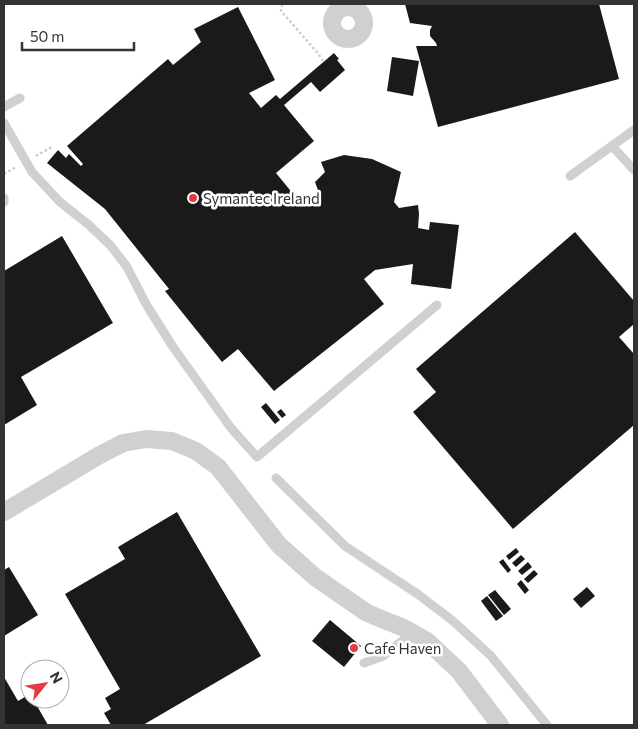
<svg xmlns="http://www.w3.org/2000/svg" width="638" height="729" font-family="Commissioner,sans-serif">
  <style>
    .building { fill: #1a1a1a }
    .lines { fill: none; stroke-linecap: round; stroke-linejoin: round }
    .path { stroke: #cdcdcd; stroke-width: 2.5; stroke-dasharray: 2.5 2.5; stroke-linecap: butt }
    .lane { stroke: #d0d0d0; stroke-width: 9 }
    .street { stroke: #d0d0d0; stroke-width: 18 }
    .poi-dot { fill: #e63946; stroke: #fff; stroke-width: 2 }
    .labels { text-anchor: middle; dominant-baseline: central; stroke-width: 5; stroke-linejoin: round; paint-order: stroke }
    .poi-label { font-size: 15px; fill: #333; stroke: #fff; text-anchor: start }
  </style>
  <rect width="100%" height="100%" fill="#fff"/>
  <g class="building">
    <polygon points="405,4 599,4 619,79 438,127 416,46 437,46 436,43 430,36 430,30 432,26 410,23"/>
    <polygon points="238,7 275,80 249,93 261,108 276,95 280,99 334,53 339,59 337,60 345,70 320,92 311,82 284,105 314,141 276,173 303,206 319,193 315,182 325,172 321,162 344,155 372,159 401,172 394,202 399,208 418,205 419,214 418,228 429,230 430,222 459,225 451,289 411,284 413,264 375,270 364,279 384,304 274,391 238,349 222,362 165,291 169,289 105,209 47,163 58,150 66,158 69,154 81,166 83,164 67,146 168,59 173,65 201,42 194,29"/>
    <polygon points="392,57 419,61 413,96 387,91"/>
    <polygon points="575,232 634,301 634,324 619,337 634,354 634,425 513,529 413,412 436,392 416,369"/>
    <polygon points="62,236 113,323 21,377 37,405 4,425 4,271"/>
    <polygon points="266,403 280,420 275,424 261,407"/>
    <polygon points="281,409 286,415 282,418 277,412"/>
    <polygon points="177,512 261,656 143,725 111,725 104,713 111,709 105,698 120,689 65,594 125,559 118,547"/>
    <polygon points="516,548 519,552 509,560 506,556"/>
    <polygon points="521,555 525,559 516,567 512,563"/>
    <polygon points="503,559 511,570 508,573 499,562"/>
    <polygon points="528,562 532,567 522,575 518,571"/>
    <polygon points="9,567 38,615 4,636 4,570"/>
    <polygon points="534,570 538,574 528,583 524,579"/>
    <polygon points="521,580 529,590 525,594 517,584"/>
    <polygon points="587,587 595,596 581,608 573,599"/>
    <polygon points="495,590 511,609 504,615 488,595"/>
    <polygon points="487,596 503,616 496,621 481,601"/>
    <polygon points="330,620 361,646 344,667 312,641"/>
    <polygon points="4,677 18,701 30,694 30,699 33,699 48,725 4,725"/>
  </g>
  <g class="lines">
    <g class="path">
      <polyline points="282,4 281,11 316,51 324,62"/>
      <polyline points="36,156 52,147"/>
      <polyline points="4,174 16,167"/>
    </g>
    <g class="lane">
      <polyline points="4,107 20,98"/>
      <polyline points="4,123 32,172 60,202 89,225 111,246 127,267 146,304 173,347 231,428 257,457 437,305"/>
      <polyline points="612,146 634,170"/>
      <polyline points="570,176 634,130"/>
      <polyline points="4,198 4,202"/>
      <polyline points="276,478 345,546 419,595 453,621 491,656 547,725"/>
      <polyline points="364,663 383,656 412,633"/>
    </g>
    <g class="street">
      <circle cx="348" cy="23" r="16"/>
      <polyline points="4,512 98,456 123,443 146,439 172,441 196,451 218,467 279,545 315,577 367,613 404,628 427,641 459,671 500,725"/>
    </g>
  </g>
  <g class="poi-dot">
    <circle cx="193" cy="198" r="5"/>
    <circle cx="354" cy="648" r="5"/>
  </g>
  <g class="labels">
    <g class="poi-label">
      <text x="203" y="198">Symantec Ireland</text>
      <text x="364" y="648">Cafe Haven</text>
    </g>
  </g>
  <rect width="638" height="729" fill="none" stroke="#333333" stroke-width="10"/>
  <g transform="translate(45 684) rotate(60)"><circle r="24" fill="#ffffff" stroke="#adadad"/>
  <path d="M0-4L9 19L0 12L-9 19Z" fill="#e63946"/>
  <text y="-8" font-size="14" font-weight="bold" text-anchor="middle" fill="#333333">N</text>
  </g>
  <path d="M22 42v8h112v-8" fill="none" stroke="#333333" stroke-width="2.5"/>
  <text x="30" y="42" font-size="15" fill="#333333" stroke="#ffffff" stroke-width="4" paint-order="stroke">50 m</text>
</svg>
